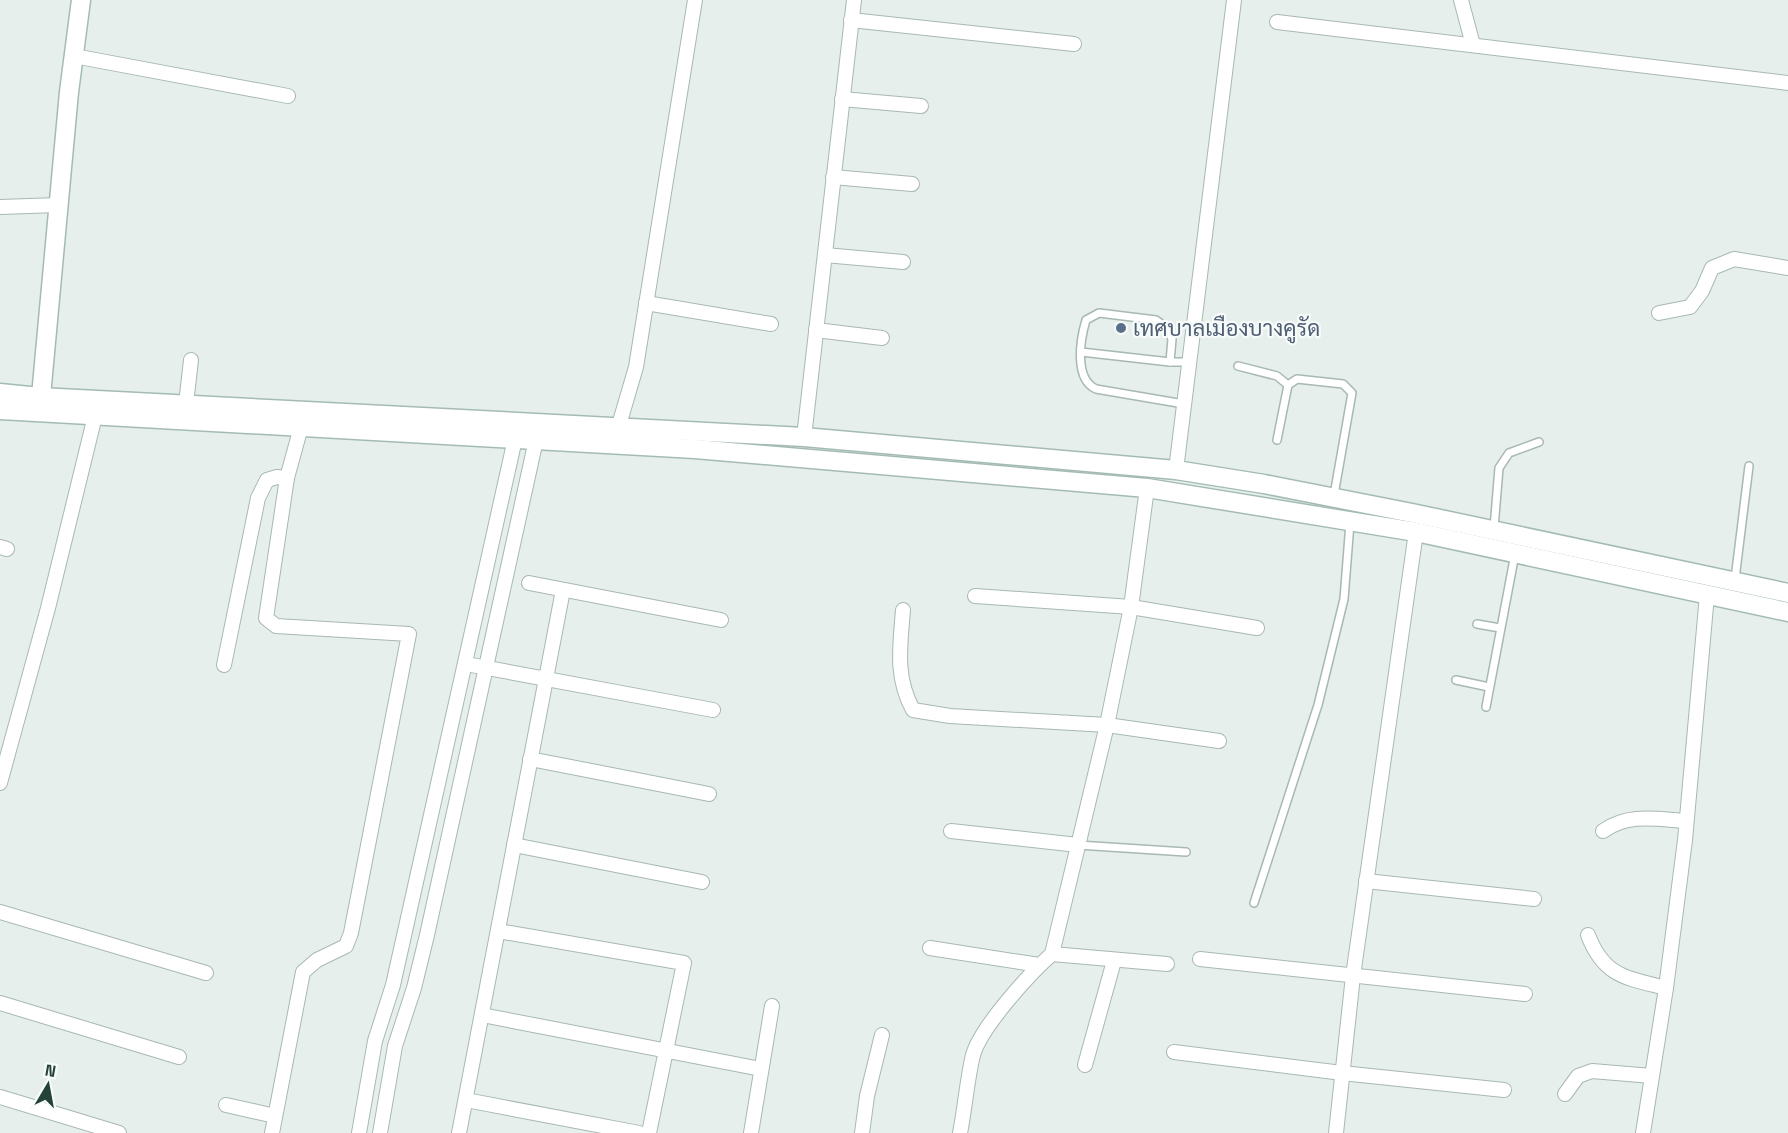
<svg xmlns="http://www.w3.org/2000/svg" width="1788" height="1133" font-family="'Space Grotesk',Sarabun,sans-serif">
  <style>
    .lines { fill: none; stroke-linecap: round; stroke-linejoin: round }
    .lane-casing { stroke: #a8b8b2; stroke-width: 10 }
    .street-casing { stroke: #a8b8b2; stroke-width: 16 }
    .secondary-casing { stroke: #a4bbb3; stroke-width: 21 }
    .lane { stroke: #fff; stroke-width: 7 }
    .street { stroke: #fff; stroke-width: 14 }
    .secondary { stroke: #fff; stroke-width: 18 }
    .service-dot { fill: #5c6f8a; stroke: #f7fbf9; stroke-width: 2 }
    .labels { text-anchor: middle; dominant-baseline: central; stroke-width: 4.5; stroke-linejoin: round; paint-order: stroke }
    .service-label { font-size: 22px; fill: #4e5e75; stroke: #f7fbf9; text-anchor: start }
  </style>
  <rect width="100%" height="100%" fill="#e6efeb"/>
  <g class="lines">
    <g class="lane-casing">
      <g id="lane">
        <path d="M1081,352L1170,362L1172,339L1167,328L1156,320L1099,313L1086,320C1080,340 1074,379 1096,389L1184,404"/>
        <polyline points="1170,362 1190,362"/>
        <polyline points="1238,366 1277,376 1288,385"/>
        <polyline points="1277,440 1288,385 1297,379 1343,384 1352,393 1334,495"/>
        <polyline points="1494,528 1499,468 1509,453 1539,442"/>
        <polyline points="1735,579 1749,466"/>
        <polyline points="1477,624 1500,628"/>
        <polyline points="1456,680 1489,687"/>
        <polyline points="1486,707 1515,554"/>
        <polyline points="1078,845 1186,852"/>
        <polyline points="1254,903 1318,705 1344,599 1350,523"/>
      </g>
    </g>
    <g class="street-casing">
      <g id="street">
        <polyline points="1461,0 1473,45"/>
        <polyline points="851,20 1074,44"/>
        <polyline points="1277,22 1788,83"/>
        <polyline points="74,56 288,96"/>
        <polyline points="842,99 921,106"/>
        <polyline points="833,177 912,184"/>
        <polyline points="0,207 58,205"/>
        <polyline points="825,255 903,262"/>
        <polyline points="646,303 771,324"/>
        <polyline points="1659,313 1690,307 1702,291 1712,268 1734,259 1788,268"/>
        <polyline points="816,330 882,338"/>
        <polyline points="186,404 191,360"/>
        <polyline points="619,425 636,367 695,0"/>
        <polyline points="804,437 854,0"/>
        <polyline points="1176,470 1234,0"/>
        <polyline points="0,547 7,549"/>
        <polyline points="529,583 721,620"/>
        <polyline points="975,596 1131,607 1257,628"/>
        <path d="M903,610C900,647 895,677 913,710L950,716L1107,725L1219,741"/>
        <polyline points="466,664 713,710"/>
        <polyline points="224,665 258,498 267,480 277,477 287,478"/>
        <polyline points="530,759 709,794"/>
        <polyline points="0,783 48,608 95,416"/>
        <polyline points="951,831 1078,845"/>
        <path d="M1603,831C1628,813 1656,819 1686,821"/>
        <polyline points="514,845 702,882"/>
        <polyline points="1366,881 1534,899"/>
        <polyline points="0,912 206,973"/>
        <polyline points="498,931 684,963 649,1133"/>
        <path d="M1588,935C1604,977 1627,978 1666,988"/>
        <polyline points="930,948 1039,965"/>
        <polyline points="1052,954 1167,964"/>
        <polyline points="1200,959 1525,994"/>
        <polyline points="0,1003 179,1057"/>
        <polyline points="482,1015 761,1069"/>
        <polyline points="1174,1052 1342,1073 1504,1090"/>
        <polyline points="1085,1065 1114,961"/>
        <polyline points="1565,1094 1578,1076 1592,1071 1652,1076"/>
        <polyline points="0,1097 119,1133"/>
        <polyline points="466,1100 639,1133"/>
        <polyline points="226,1105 275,1116"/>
        <polyline points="272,1133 303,972 317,960 346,946 351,933 409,634 276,626 266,618 287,478 301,427"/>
        <polyline points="359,1133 375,1041 393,985 515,439"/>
        <polyline points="380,1133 395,1046 414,988 427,935 536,440"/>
        <polyline points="459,1133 563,590"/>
        <polyline points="751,1133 772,1006"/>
        <polyline points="862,1133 867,1096 882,1035"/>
        <path d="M960,1133C965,1108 967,1080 973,1055C981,1027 1030,973 1052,954L1107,725L1131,607L1147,488"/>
        <polyline points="1336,1133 1353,976 1416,532"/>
        <polyline points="1643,1133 1666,988 1685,840 1707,595"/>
      </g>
    </g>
    <g class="secondary-casing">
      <g id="secondary">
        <polyline points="0,393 40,397 804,437 1176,470 1264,484 1412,513 1788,593"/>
        <polyline points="40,407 69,92 81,0"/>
        <polyline points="0,410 695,449 1147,488 1416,532 1788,612"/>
      </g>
    </g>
    <use href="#lane" class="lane"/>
    <use href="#street" class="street"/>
    <use href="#secondary" class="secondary"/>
  </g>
  <circle class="service-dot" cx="1121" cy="328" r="6"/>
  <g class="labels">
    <g class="service-label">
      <text x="1133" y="328">เทศบาลเมืองบางคูรัด</text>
    </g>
  </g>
  <g transform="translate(48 1085) rotate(10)" stroke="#f7fbf9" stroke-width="4.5" paint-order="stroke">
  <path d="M0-4.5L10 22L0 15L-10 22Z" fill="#24423a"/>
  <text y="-9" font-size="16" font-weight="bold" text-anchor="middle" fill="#24423a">N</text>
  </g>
</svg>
